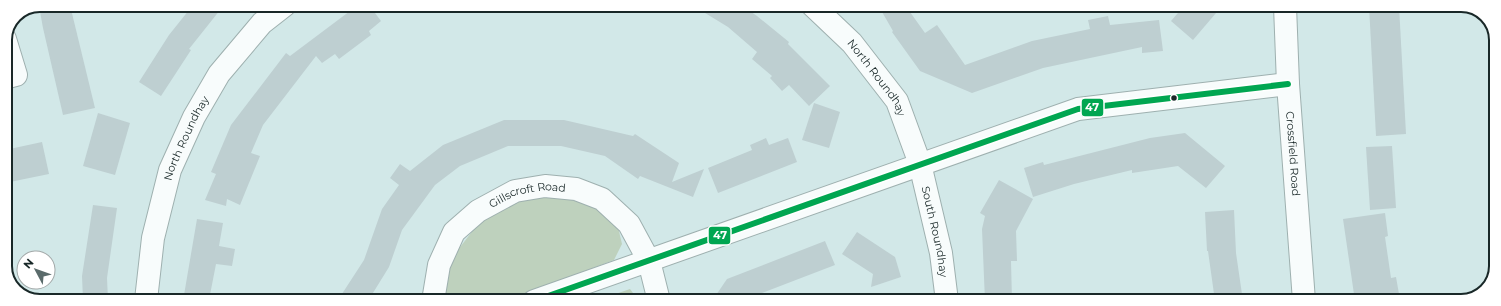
<svg xmlns="http://www.w3.org/2000/svg" width="1501" height="306" font-family="Montserrat,sans-serif">
  <style>
    .green { fill: #bed1bd }
    .building { fill: #becfd1 }
    .lines { fill: none; stroke-linecap: round; stroke-linejoin: round }
    .minor-casing { stroke: #9eb0af; stroke-width: 24 }
    .minor { stroke: #f8fcfc; stroke-width: 22 }
    .bus-1-casing { stroke: #fff; stroke-width: 9 }
    .bus-1 { stroke: #00a651; stroke-width: 6 }
    .bus-dot { fill: #192828; stroke: #fff; stroke-width: 1.5 }
    .labels { text-anchor: middle; dominant-baseline: central; stroke-width: 3.5; stroke-linejoin: round; paint-order: stroke }
    .street-label { font-size: 11px; fill: #192828; stroke: #fff }
    .rim { fill: none; stroke: #192828; stroke-width: 2 }
    .line-badge { stroke: #fff; stroke-width: 1.5 }
    .badge-label { font-size: 11px; text-anchor: middle; font-weight: bold; fill: #fff }
  </style>
  <rect width="100%" height="100%" fill="#d2e8e8"/>
  <g class="green">
    <polygon points="551,193 588,199 618,227 622,244 614,260 506,301 447,301 445,295 447,264 481,220 514,197"/>
    <polygon points="630,289 639,301 595,301"/>
  </g>
  <g class="building">
    <polygon points="40,5 70,5 95,108 63,115 43,28 39,6"/>
    <polygon points="193,5 224,5 189,49 191,50 161,96 139,82 169,35"/>
    <polygon points="358,5 369,5 381,21 369,31 371,35 339,59 335,54 322,63 316,56 263,125 251,153 260,156 240,205 227,199 226,206 205,200 216,174 211,172 231,125 286,53 290,56"/>
    <polygon points="692,5 741,5 757,16 789,42 788,44 830,86 809,106 789,85 782,91 770,78 772,76 752,59 757,52 728,27"/>
    <polygon points="878,5 905,5 925,33 937,25 965,65 1032,41 1090,29 1088,20 1108,16 1110,25 1159,20 1163,51 1142,53 1142,47 1043,68 972,93 920,71 892,32 893,31"/>
    <polygon points="1184,6 1222,6 1193,40 1171,21"/>
    <polygon points="1369,6 1399,6 1406,134 1376,136"/>
    <polygon points="814,103 840,112 829,148 802,140"/>
    <polygon points="98,113 130,123 115,175 83,166"/>
    <polygon points="504,120 564,120 633,136 635,134 679,163 672,182 704,169 693,197 640,176 638,179 605,156 561,146 508,146 460,166 435,185 402,230 389,267 368,301 338,300 364,260 382,209 399,185 390,178 400,164 410,171 443,145"/>
    <polygon points="1185,133 1225,166 1206,188 1178,166 1132,173 1132,170 1074,184 1033,197 1024,168 1043,162 1044,165 1150,138"/>
    <polygon points="766,138 769,145 788,138 797,162 718,193 708,168 752,150 750,145"/>
    <polygon points="42,142 49,174 5,183 5,150"/>
    <polygon points="1392,146 1396,208 1370,210 1366,147"/>
    <polygon points="999,180 1033,199 1016,231 1017,261 1011,261 1012,301 985,301 982,229 985,216 980,213"/>
    <polygon points="93,205 117,208 107,278 108,300 83,300 82,276"/>
    <polygon points="1234,210 1236,253 1243,301 1215,301 1208,251 1207,251 1205,212"/>
    <polygon points="1385,213 1388,236 1385,237 1391,278 1396,277 1399,294 1385,296 1385,301 1355,301 1343,219"/>
    <polygon points="197,219 223,223 219,246 235,249 232,266 216,264 209,300 184,295"/>
    <polygon points="857,232 895,257 901,277 871,287 873,274 842,254"/>
    <polygon points="825,241 835,265 741,301 712,301 727,279"/>
  </g>
  <g class="lines">
    <g class="minor-casing">
      <g id="minor">
        <path id="s1" d="M812,5L852,43L897,101L920,164L941,253L947,301"/>
        <path id="s2" d="M1285,6L1288,84L1304,301"/>
        <polyline points="5,78 16,75 5,39"/>
        <path id="s3" d="M146,300L153,238L170,170L194,117L219,74L262,23L285,5"/>
        <path id="s4" d="M433,301L439,265L454,232L478,211L515,191L545,186L576,189L602,199L629,224L649,261L659,301"/>
        <polyline points="534,301 1078,109 1288,84"/>
      </g>
    </g>
    <use href="#minor" class="minor"/>
    <g class="bus-1-casing">
      <polyline id="bus-1" points="534,301 1078,109 1288,84"/>
    </g>
    <use href="#bus-1" class="bus-1"/>
  </g>
  <circle class="bus-dot" cx="1174" cy="98" r="3.5"/>
  <g class="labels">
    <g class="street-label">
      <text stroke="none"><textPath href="#s1" startOffset="98">North Roundhay</textPath></text>
      <text stroke="none"><textPath href="#s3" startOffset="168">North Roundhay</textPath></text>
      <text stroke="none"><textPath href="#s2" startOffset="148">Crossfield Road</textPath></text>
      <text stroke="none"><textPath href="#s4" startOffset="158">Gillscroft Road</textPath></text>
      <text stroke="none"><textPath href="#s1" startOffset="265">South Roundhay</textPath></text>
    </g>
  </g>
  <path d="M0 0H1501V306H0ZM40 12H1461A28 28 0 0 1 1489 40V266A28 28 0 0 1 1461 294H40A28 28 0 0 1 12 266V40A28 28 0 0 1 40 12Z" fill="#fff" fill-rule="evenodd"/>
  <path class="rim" d="M40 12H1461A28 28 0 0 1 1489 40V266A28 28 0 0 1 1461 294H40A28 28 0 0 1 12 266V40A28 28 0 0 1 40 12Z"/>
  <g class="line-badge">
    <rect x="1081" y="98" width="23" height="19" rx="4" fill="#00a651"/>
    <rect x="708" y="226" width="23" height="19" rx="4" fill="#00a651"/>
  </g>
  <g class="badge-label">
    <text x="1092" y="111">47</text>
    <text x="720" y="239">47</text>
  </g>
  <g transform="translate(36 270) rotate(311)"><circle r="19" fill="#ffffff" stroke="#a3a9a9"/>
  <path d="M0-3L7 15L0 10L-7 15Z" fill="#5a6b6b"/>
  <text y="-6" font-size="11" font-weight="bold" text-anchor="middle" fill="#192828">N</text>
  </g>
</svg>
